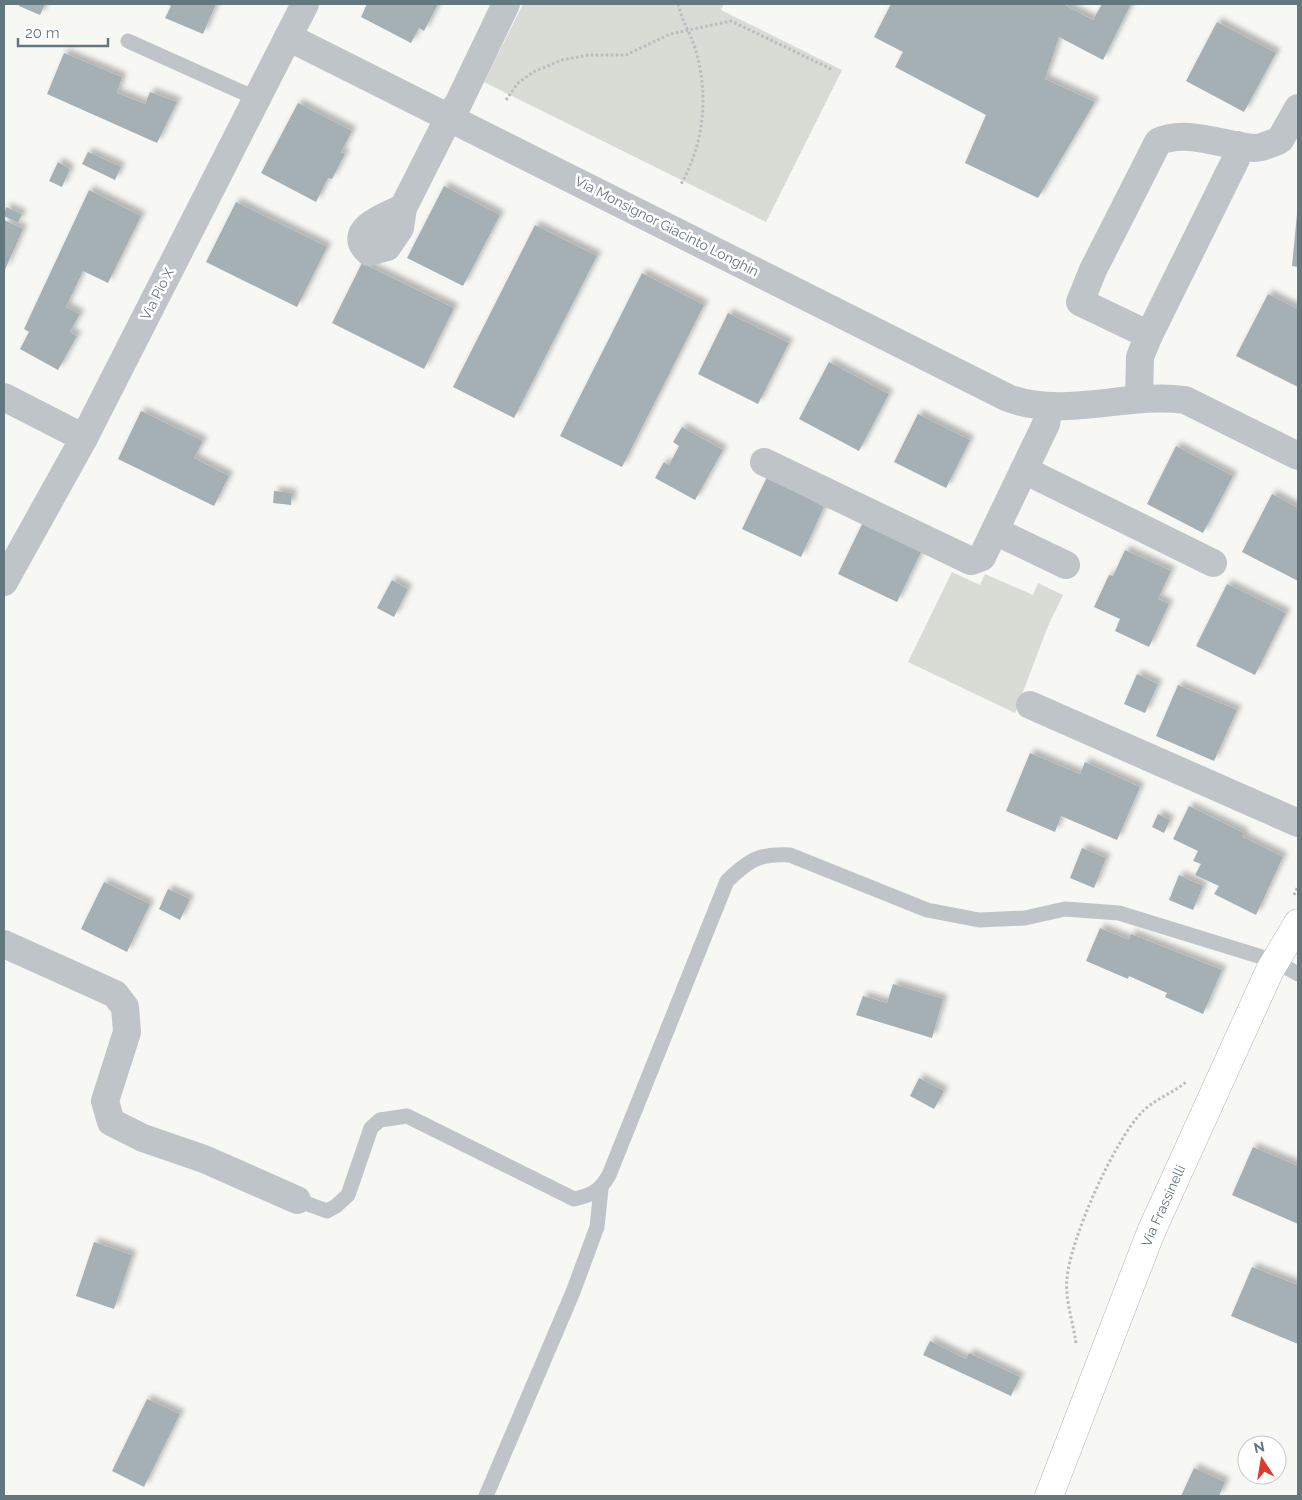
<svg xmlns="http://www.w3.org/2000/svg" width="1302" height="1500" font-family="Raleway,sans-serif">
  <style>
    .green { fill: #d8dcd4 }
    .building { fill: #a5b0b4; filter: url(#shadow) }
    .lines { fill: none; stroke-linecap: round; stroke-linejoin: round }
    .secondary-casing { stroke: #b1b8bb; stroke-width: 29 }
    .path { stroke: #b9bdbf; stroke-width: 3; stroke-dasharray: 2.5 2.5; stroke-linecap: butt }
    .lane { stroke: #bec4c7; stroke-width: 15 }
    .street { stroke: #bec4c7; stroke-width: 28 }
    .secondary { stroke: #fff; stroke-width: 28 }
    .labels { text-anchor: middle; dominant-baseline: central; stroke-width: 5; stroke-linejoin: round; paint-order: stroke }
    .street-label { font-size: 14px; fill: #63777f; stroke: #fff }
  </style>
  <defs>
    <filter id="shadow"><feDropShadow dx="4.5" dy="-4.5" stdDeviation="2.5" flood-color="#0004"/></filter>
  </defs>
  <rect width="100%" height="100%" fill="#f7f7f4"/>
  <g class="green">
    <polygon points="523,4 724,4 721,10 842,70 766,222 484,82"/>
    <polygon points="952,572 980,585 985,574 1033,595 1038,583 1063,595 1048,626 1015,713 908,662"/>
  </g>
  <g class="building">
    <polygon points="20,4 45,4 40,15 19,6"/>
    <polygon points="166,4 216,4 203,34 165,18 171,6"/>
    <polygon points="367,4 438,4 424,31 419,28 411,43 361,17"/>
    <polygon points="891,4 1063,4 1093,20 1102,4 1131,4 1103,60 1059,37 1045,79 1095,102 1038,198 965,163 986,115 895,67 903,52 874,37"/>
    <polygon points="1217,22 1276,53 1244,112 1186,81"/>
    <polygon points="64,53 122,77 117,93 145,104 150,92 177,102 157,143 47,94"/>
    <polygon points="298,103 352,131 341,152 345,154 332,179 328,178 316,202 261,173"/>
    <polygon points="88,152 121,167 115,180 82,164"/>
    <polygon points="58,162 70,169 62,187 49,181"/>
    <polygon points="444,186 500,215 463,286 407,258"/>
    <polygon points="89,190 141,216 108,283 83,271 66,307 80,314 70,332 77,336 58,370 20,349 29,332 24,329"/>
    <polygon points="236,202 327,247 297,307 206,262"/>
    <polygon points="6,207 22,214 18,223 4,216"/>
    <polygon points="1297,214 1298,214 1298,267 1292,266"/>
    <polygon points="4,220 23,229 4,272"/>
    <polygon points="535,225 597,256 514,418 453,387"/>
    <polygon points="362,263 454,308 424,369 332,323"/>
    <polygon points="642,273 704,305 622,467 560,436"/>
    <polygon points="1268,294 1298,309 1298,387 1236,356"/>
    <polygon points="728,313 789,343 758,404 698,374"/>
    <polygon points="829,362 889,394 859,451 799,419"/>
    <polygon points="141,411 203,441 194,458 229,476 214,506 118,459"/>
    <polygon points="918,414 970,440 946,488 894,462"/>
    <polygon points="682,427 723,450 695,500 655,478 664,462 669,465 679,446 673,442"/>
    <polygon points="1176,446 1233,476 1203,533 1147,504"/>
    <polygon points="768,475 817,494 813,501 824,507 801,557 742,529"/>
    <polygon points="274,491 292,493 291,505 273,503"/>
    <polygon points="1272,494 1298,508 1298,581 1242,552"/>
    <polygon points="864,520 921,552 897,602 838,574"/>
    <polygon points="1125,550 1171,571 1158,599 1169,604 1149,647 1115,631 1120,619 1094,607 1109,575 1113,576"/>
    <polygon points="392,580 408,589 394,617 377,608"/>
    <polygon points="1227,584 1286,613 1255,675 1196,646"/>
    <polygon points="1137,674 1158,684 1145,713 1124,704"/>
    <polygon points="1178,685 1237,710 1214,761 1156,736"/>
    <polygon points="1030,753 1080,774 1085,762 1140,787 1117,840 1061,816 1055,832 1006,811"/>
    <polygon points="1189,806 1244,833 1243,837 1283,857 1256,915 1214,894 1219,886 1195,875 1201,864 1193,861 1198,851 1173,839"/>
    <polygon points="1158,814 1170,820 1164,833 1152,827"/>
    <polygon points="1082,848 1106,858 1094,888 1070,878"/>
    <polygon points="1179,875 1203,886 1193,910 1169,900"/>
    <polygon points="104,882 150,904 127,952 81,929"/>
    <polygon points="168,889 190,899 180,920 159,909"/>
    <polygon points="1100,928 1129,940 1131,934 1222,970 1203,1014 1165,997 1167,993 1129,976 1128,979 1086,961"/>
    <polygon points="893,984 943,999 932,1038 856,1015 863,996 887,1003"/>
    <polygon points="919,1078 944,1091 934,1109 910,1096"/>
    <polygon points="1253,1147 1298,1166 1298,1224 1232,1195"/>
    <polygon points="94,1242 132,1255 114,1309 76,1296"/>
    <polygon points="1252,1267 1298,1285 1298,1344 1231,1316"/>
    <polygon points="930,1341 966,1359 969,1353 1020,1377 1011,1396 923,1355"/>
    <polygon points="147,1399 180,1414 144,1487 112,1471"/>
    <polygon points="1194,1468 1225,1482 1219,1496 1181,1496"/>
  </g>
  <g class="lines">
    <g class="secondary-casing">
      <g id="secondary">
        <path id="s1" d="M1049,1496L1151,1232L1270,970L1298,923"/>
      </g>
    </g>
    <g class="path">
      <path d="M678,4C682,21 691,34 696,51C709,97 704,144 680,186"/>
      <polyline points="506,100 518,83 533,72 562,60 589,55 626,55 670,34 731,21 833,70"/>
      <polyline points="1294,895 1298,886"/>
      <path d="M1076,1343C1073,1322 1065,1300 1067,1279C1070,1239 1114,1141 1142,1112C1155,1099 1173,1093 1186,1082"/>
    </g>
    <g class="lane">
      <polyline points="128,41 257,99"/>
      <path d="M297,1200L327,1211L336,1206L348,1195L371,1128L380,1120L407,1116L574,1199C592,1195 600,1191 609,1175L727,881C749,860 759,853 790,855L927,910L979,920L1025,918L1065,909L1119,913L1275,961L1298,974"/>
      <polyline points="486,1496 573,1292 597,1227 601,1189"/>
    </g>
    <g class="street">
      <path d="M288,37L1008,398C1064,419 1127,392 1185,400L1298,456"/>
      <path d="M403,208C386,216 344,230 369,252L387,247L400,228L403,208L449,117L458,104L506,4"/>
      <polyline points="1149,335 1236,159 1237,145"/>
      <polyline points="4,397 84,438"/>
      <path d="M1139,399L1140,357L1149,335L1080,302L1093,270L1158,142C1185,128 1225,146 1254,148C1262,148 1273,143 1280,140L1298,108"/>
      <polyline points="764,462 971,561 982,557 1046,424 1049,406"/>
      <polyline points="1024,470 1213,563"/>
      <polyline points="995,531 1066,565"/>
      <polyline points="4,582 84,438 305,4"/>
      <polyline points="1030,705 1298,823"/>
      <polyline points="4,944 115,994 125,1007 127,1032 105,1101 111,1122 143,1138 204,1159 297,1200"/>
    </g>
    <use href="#secondary" class="secondary"/>
  </g>
  <g class="labels">
    <g class="street-label">
      <text transform="translate(667 226) rotate(27)">Via Monsignor Giacinto Longhin</text>
      <text transform="translate(157 294) rotate(-63)">Via Pio X</text>
      <text stroke="none"><textPath href="#s1" startOffset="312">Via Frassinelli</textPath></text>
    </g>
  </g>
  <rect width="1302" height="1500" fill="none" stroke="#63777f" stroke-width="10"/>
  <g transform="translate(1262 1460) rotate(348)"><circle r="24" fill="#ffffff" stroke="#c1c9cc"/>
  <path d="M0-4L9 19L0 12L-9 19Z" fill="#de392d"/>
  <text y="-8" font-size="14" font-weight="bold" text-anchor="middle" fill="#63777f">N</text>
  </g>
  <path d="M18 38v8h90v-8" fill="none" stroke="#63777f" stroke-width="2.5"/>
  <text x="25" y="38" font-size="15" fill="#63777f" stroke="#ffffff" stroke-width="4" paint-order="stroke">20 m</text>
</svg>
